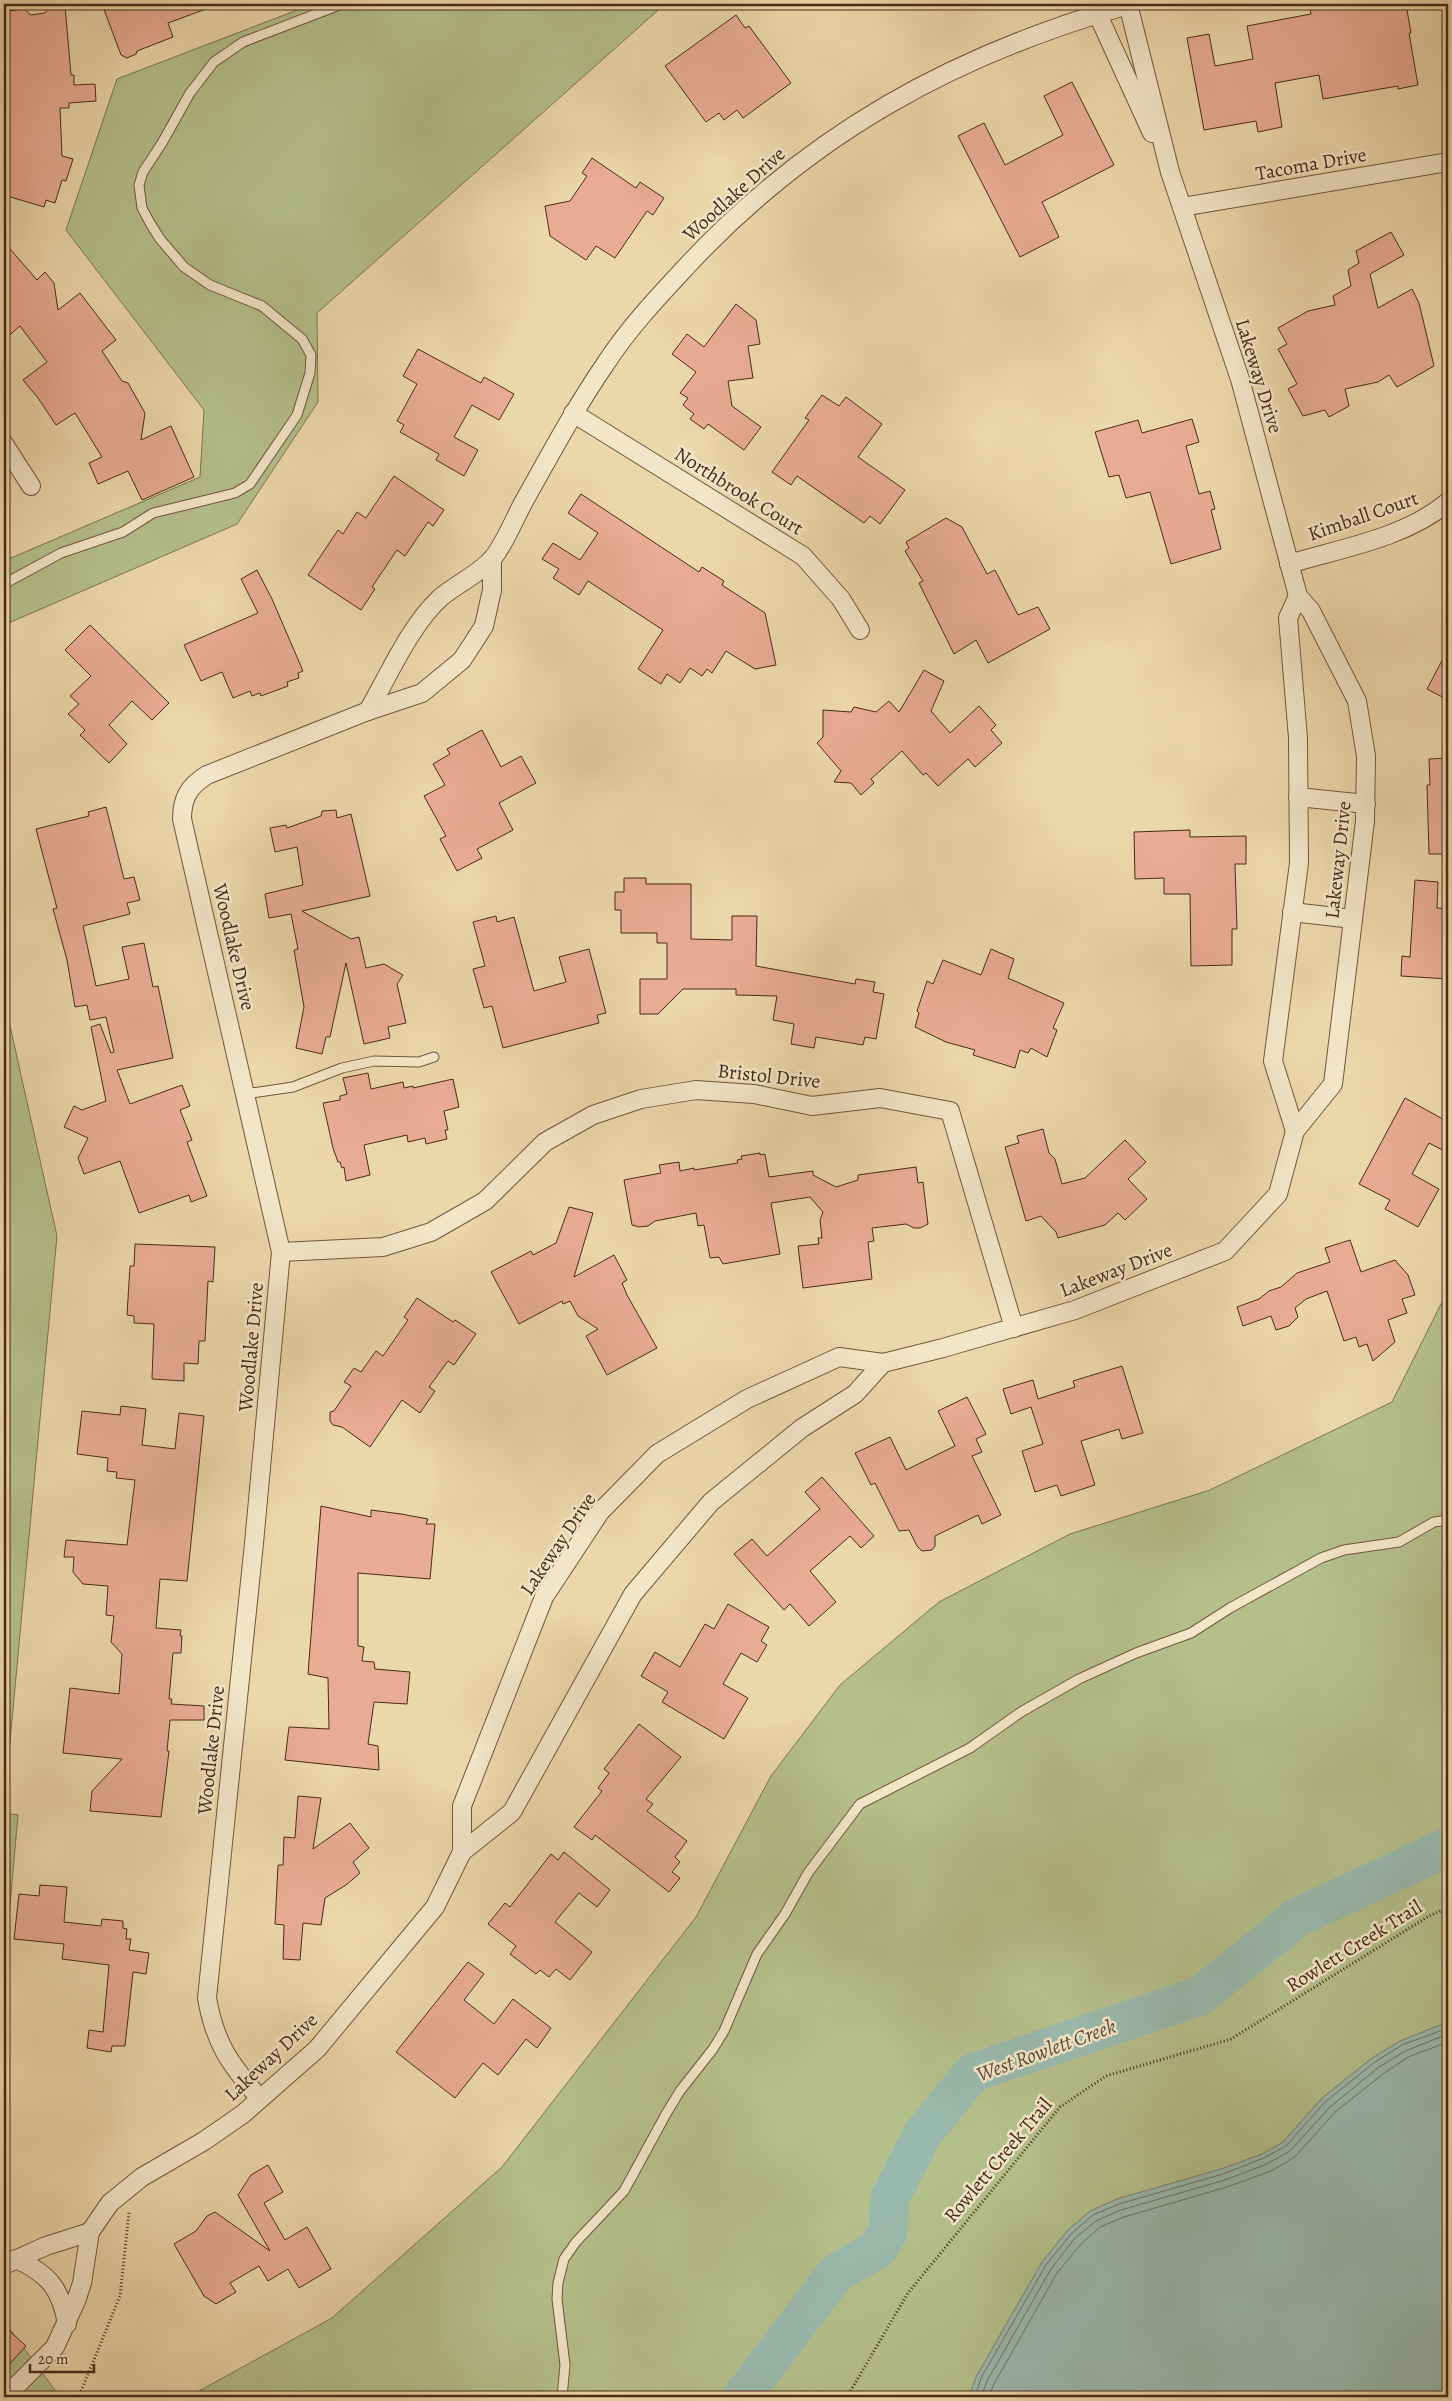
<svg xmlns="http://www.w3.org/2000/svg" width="1452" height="2401" font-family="Alegreya,serif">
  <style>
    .green { fill: #b4bf8c; stroke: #7e7452 }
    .water { fill: #99b9ac; stroke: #798071 }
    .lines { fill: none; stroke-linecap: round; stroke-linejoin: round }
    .shore { stroke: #707262; stroke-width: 1 }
    .river { stroke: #99b9ac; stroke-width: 39 }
    .building { fill: #e8ac94; stroke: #482a19 }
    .lane-casing { stroke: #71553d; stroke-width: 11 }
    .street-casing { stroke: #71553d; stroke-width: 20 }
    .path { stroke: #482a19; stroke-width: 3; stroke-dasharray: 1 2.5; stroke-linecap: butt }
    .lane { stroke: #f3e5c8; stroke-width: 9 }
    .street { stroke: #f3e5c8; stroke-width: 18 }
    .labels { text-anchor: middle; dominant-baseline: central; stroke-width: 5; stroke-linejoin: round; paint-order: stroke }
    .street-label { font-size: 20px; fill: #482a19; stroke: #f3e5c8 }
    .water-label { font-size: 21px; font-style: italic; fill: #584736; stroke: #f3e5c8 }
  </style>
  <rect width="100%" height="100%" fill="#ecd7aa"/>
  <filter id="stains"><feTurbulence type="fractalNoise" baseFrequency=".004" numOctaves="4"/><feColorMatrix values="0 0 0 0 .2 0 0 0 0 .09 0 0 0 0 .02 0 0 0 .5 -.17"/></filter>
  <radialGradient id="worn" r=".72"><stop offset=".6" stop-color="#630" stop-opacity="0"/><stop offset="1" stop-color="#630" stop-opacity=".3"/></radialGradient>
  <g class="green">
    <polygon points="313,4 665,4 317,313 318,402 237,524 4,625 4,561 200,477 204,410 66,230 117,79"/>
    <polygon points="4,999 57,1236 4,1806"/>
    <polygon points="1448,1290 1448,2397 188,2397 332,2318 502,2167 696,1917 771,1776 840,1685 939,1602 1070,1534 1210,1490 1392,1402"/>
    <polygon points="4,1813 18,1815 4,1973"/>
    <polygon points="4,2321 60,2397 4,2397"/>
  </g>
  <polygon class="water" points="1448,2022 1448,2397 969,2397 976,2377 1042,2262 1067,2231 1090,2211 1117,2199 1221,2169 1262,2154 1283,2142 1322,2098 1372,2058 1400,2041"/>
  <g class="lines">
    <g class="shore">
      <polyline points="975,2397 981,2378 1046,2265 1071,2234 1093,2215 1119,2204 1223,2174 1264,2158 1286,2146 1325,2102 1375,2062 1402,2045 1448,2028"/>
      <polyline points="981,2397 987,2381 1051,2269 1075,2238 1096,2221 1121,2210 1225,2180 1267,2164 1290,2151 1330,2107 1379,2067 1405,2051 1448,2034"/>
      <polyline points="989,2397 994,2384 1057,2273 1081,2244 1100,2227 1124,2217 1227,2187 1271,2171 1295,2157 1335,2112 1383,2074 1408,2057 1448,2042"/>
    </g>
    <polyline class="river" points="742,2397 836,2273 877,2250 888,2232 890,2198 922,2135 972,2073 1200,1996 1298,1917 1448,1847"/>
  </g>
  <g class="building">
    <polygon points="102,4 214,4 214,6 168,23 173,37 137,51 136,54 127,58 121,55"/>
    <polygon points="1309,4 1406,4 1411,33 1409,33 1418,85 1398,89 1398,86 1323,99 1319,75 1275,83 1282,127 1258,132 1256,121 1204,130 1187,38 1209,34 1215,66 1253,59 1247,26 1311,14"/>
    <polygon points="65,6 71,75 74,75 74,85 95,84 96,101 69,103 69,108 60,108 62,156 73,159 66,181 62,180 55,203 46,200 44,207 4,195 4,164 9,146 8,126 4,127 4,99 8,99 7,79 9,67 7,47 4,47 4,16 7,16 7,11 24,9 31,15 45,13 50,7"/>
    <polygon points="736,15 745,28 749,26 791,83 743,118 737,110 724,120 719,113 706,122 665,66"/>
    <polygon points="1072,82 1114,165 1042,202 1059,237 1020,257 958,136 984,123 1005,165 1063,135 1044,96"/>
    <polygon points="592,158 636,188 640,182 664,198 653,215 647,211 615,258 596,246 586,260 550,236 545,206 570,201 587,176 582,173"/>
    <polygon points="1391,232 1404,255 1370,274 1378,308 1412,289 1419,303 1434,366 1397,387 1389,375 1378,382 1345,389 1349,406 1329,417 1325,410 1303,416 1288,389 1297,384 1278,349 1287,344 1278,328 1308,311 1335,305 1333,296 1351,286 1348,270 1359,263 1356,251"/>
    <polygon points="4,242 37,280 45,272 54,283 58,310 80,293 116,340 102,351 122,381 128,383 145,413 141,440 171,426 194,477 142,500 128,471 98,484 89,463 102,457 75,413 56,425 38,398 23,380 47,362 20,326 4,340"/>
    <polygon points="736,304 756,320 760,344 748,346 753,378 728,381 732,406 761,427 744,450 708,424 704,429 690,419 694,414 683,405 688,398 680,393 696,372 672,354 687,334 704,347"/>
    <polygon points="418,349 481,383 484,377 514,394 499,420 472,405 454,437 478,450 464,476 436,460 439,454 400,432 404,425 397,421 417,384 403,376"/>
    <polygon points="822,395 839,406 846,397 882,424 858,457 905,490 880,524 870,516 864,523 797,476 791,485 772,472 809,420 805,418"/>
    <polygon points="1192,419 1199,442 1186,446 1199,494 1210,491 1215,509 1211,510 1221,549 1171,564 1150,492 1126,498 1119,475 1109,477 1095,432 1138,420 1142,433"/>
    <polygon points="394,476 444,510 433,526 428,522 405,556 397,550 372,587 375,589 361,610 308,575 338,530 343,534 357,512 366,518"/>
    <polygon points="581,494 699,572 702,567 724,581 722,585 765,613 776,665 755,669 726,651 712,673 707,669 702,676 690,668 680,683 667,674 661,684 638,669 663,630 588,581 579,595 553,578 559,569 542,559 553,543 580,560 598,533 568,513"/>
    <polygon points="946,518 962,527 987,574 995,570 1018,615 1038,607 1050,629 988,663 976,640 954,654 919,583 923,581 905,551 909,548 906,542"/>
    <polygon points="257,570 272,599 303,671 298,673 299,678 287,682 288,686 261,696 260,693 252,696 250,691 233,698 222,672 201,681 184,645 258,613 241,579"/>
    <polygon points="90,625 169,703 152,720 132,701 109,725 127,744 109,763 80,735 85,730 68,714 79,704 70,696 91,676 65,650"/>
    <polygon points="1448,649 1448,700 1427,689"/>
    <polygon points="924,670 944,681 931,711 950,733 979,706 996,725 991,730 1002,743 975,767 968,759 938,786 926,773 923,775 902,751 871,779 874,783 861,795 851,783 834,782 841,771 817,743 823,737 823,710 851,712 854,707 876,712 889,701 899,712"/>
    <polygon points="482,730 501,767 521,756 536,783 499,803 513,830 477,849 482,858 457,871 440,839 446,836 424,796 445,785 433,764 450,754 447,749"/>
    <polygon points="1448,758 1448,854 1429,854 1427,785 1430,785 1429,759"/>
    <polygon points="106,807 124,879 134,877 140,900 127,903 130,914 83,926 96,986 129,979 122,947 144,943 153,987 158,986 173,1058 117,1070 130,1104 182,1085 190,1106 180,1110 192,1140 187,1142 207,1196 191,1202 189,1195 139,1213 120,1161 84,1174 78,1158 88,1138 64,1127 74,1106 82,1110 106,1101 91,1027 100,1024 111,1053 114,1052 106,1017 90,1020 87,1005 75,1007 67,960 53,909 57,908 36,829 89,816 88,812"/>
    <polygon points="336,810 337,818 351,814 370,896 302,911 351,939 359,937 366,968 384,964 403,975 397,984 406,1023 388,1027 390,1038 364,1044 346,963 330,1037 326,1037 322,1054 296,1048 304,1007 294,950 298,949 291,914 269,918 265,894 303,885 297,847 275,852 270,828 286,825 287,828 321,816 322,811"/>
    <polygon points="1190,830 1190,837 1246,836 1246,864 1235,864 1237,929 1232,929 1232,965 1191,966 1190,894 1164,894 1164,878 1135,879 1134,832"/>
    <polygon points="624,878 646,878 646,884 691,884 691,939 732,940 732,916 757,916 756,966 855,984 856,979 875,982 873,992 884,994 876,1039 865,1037 863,1045 816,1037 814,1048 791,1044 794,1024 773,1020 777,996 736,995 736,989 683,989 658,1014 640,1014 640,979 667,979 667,943 657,943 657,933 621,933 621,910 615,910 615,892 624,892"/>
    <polygon points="1415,880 1438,882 1437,908 1448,909 1448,979 1401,976 1402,956 1410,957"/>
    <polygon points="496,916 497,922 514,917 534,991 566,982 559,957 589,949 606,1013 597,1015 599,1023 503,1048 492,1006 484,1008 473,969 485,966 473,922"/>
    <polygon points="991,949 1014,959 1008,978 1064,1003 1053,1028 1057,1030 1047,1057 1031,1048 1028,1053 1020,1050 1015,1068 973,1055 975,1050 946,1042 915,1027 919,1013 917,1011 927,981 933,984 943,960 981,975"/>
    <polygon points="368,1073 371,1089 403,1082 404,1088 413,1086 413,1088 453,1079 459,1107 444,1111 448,1130 445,1130 447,1139 426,1144 425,1138 408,1142 407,1135 364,1145 370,1175 346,1181 344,1167 342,1168 340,1162 338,1162 333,1148 323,1103 340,1100 340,1096 347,1094 343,1078"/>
    <polygon points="1405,1098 1448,1122 1448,1153 1429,1143 1412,1174 1439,1189 1418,1227 1385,1209 1390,1200 1359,1184"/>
    <polygon points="1043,1129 1049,1153 1055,1159 1062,1184 1085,1178 1125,1140 1146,1162 1128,1179 1147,1199 1125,1220 1118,1213 1105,1225 1058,1238 1056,1232 1041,1216 1026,1221 1005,1147 1019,1143 1017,1136"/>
    <polygon points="760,1153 760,1155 765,1154 769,1177 813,1171 813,1175 836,1187 858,1180 858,1175 916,1167 918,1183 923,1182 928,1224 920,1228 914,1228 906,1224 872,1228 874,1241 868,1242 872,1279 803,1288 798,1246 819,1244 818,1238 822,1238 820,1220 823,1212 810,1197 771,1203 780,1254 723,1264 719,1257 710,1258 704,1225 698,1226 696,1213 655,1221 648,1226 639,1227 632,1225 624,1180 661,1173 659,1165 679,1162 680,1171 694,1168 694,1170 738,1163 737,1160 742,1159 741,1156"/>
    <polygon points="569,1207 593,1213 574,1277 614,1255 627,1280 622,1283 627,1295 657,1348 607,1375 586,1336 598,1329 578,1316 570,1301 563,1304 562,1301 519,1324 491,1272 531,1251 533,1255 556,1243"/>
    <polygon points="1350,1240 1361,1272 1395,1260 1408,1275 1415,1295 1402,1299 1407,1313 1388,1320 1395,1342 1373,1361 1367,1344 1359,1347 1356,1337 1344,1341 1327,1291 1306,1299 1295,1308 1298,1317 1289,1326 1276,1330 1271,1316 1243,1326 1237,1307 1259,1299 1269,1291 1281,1287 1297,1273 1330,1262 1325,1248"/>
    <polygon points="135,1244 215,1247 213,1282 208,1281 205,1341 199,1341 198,1364 184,1363 184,1381 152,1379 154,1324 134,1323 134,1316 127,1315 130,1266 134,1266"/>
    <polygon points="417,1298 453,1322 455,1320 476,1334 454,1365 448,1361 429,1387 435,1391 420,1413 402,1400 370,1447 342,1427 333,1425 330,1421 330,1412 334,1411 351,1386 344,1382 354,1368 361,1372 376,1351 383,1356 408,1320 404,1317"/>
    <polygon points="1122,1366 1143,1433 1122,1439 1119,1429 1081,1441 1095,1485 1061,1496 1057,1485 1035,1492 1022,1451 1043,1444 1031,1407 1011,1414 1003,1389 1033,1380 1038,1399 1075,1387 1073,1381"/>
    <polygon points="967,1397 986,1434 976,1439 982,1452 972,1456 1001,1515 982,1524 978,1515 935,1536 935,1546 932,1550 922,1551 917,1546 909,1530 899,1531 875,1483 871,1485 855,1453 890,1437 906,1470 955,1446 938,1411"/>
    <polygon points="121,1406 146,1409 142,1445 175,1449 179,1413 204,1416 187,1581 160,1579 156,1628 181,1630 180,1636 182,1636 181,1653 173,1653 169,1699 172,1699 171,1704 204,1706 204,1720 170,1720 167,1751 169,1751 161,1817 90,1811 92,1791 122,1759 63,1753 70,1688 119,1694 122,1654 111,1642 114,1616 106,1615 108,1586 83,1584 73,1572 74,1557 64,1557 66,1540 127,1545 135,1480 116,1478 117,1472 107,1471 108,1458 77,1454 82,1411 120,1415"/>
    <polygon points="822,1477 874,1536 861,1548 850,1536 810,1571 836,1602 809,1626 790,1604 784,1610 734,1554 752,1539 767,1556 820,1509 805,1492"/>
    <polygon points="321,1506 371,1517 371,1510 401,1514 428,1519 426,1524 435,1524 430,1579 358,1573 358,1646 364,1647 362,1661 374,1662 375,1669 410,1672 407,1704 374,1702 368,1744 378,1746 379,1770 285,1760 289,1727 329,1729 328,1678 308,1674"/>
    <polygon points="728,1604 769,1627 761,1641 767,1645 757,1662 741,1653 723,1684 748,1698 724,1739 662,1702 668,1692 641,1676 655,1652 680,1667 705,1624 714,1629"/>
    <polygon points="639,1724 681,1757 646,1799 653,1804 647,1811 687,1841 675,1857 680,1862 672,1872 680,1878 669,1892 595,1835 592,1840 574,1827 602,1791 598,1788 609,1773 604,1769"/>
    <polygon points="298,1796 321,1798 313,1849 350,1823 369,1848 353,1862 360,1873 346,1885 325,1898 321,1925 303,1923 300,1960 283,1959 284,1925 275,1924 278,1865 283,1865 284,1837 295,1838"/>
    <polygon points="564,1852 610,1890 597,1907 579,1893 555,1922 592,1952 570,1980 556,1969 549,1977 540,1970 536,1974 510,1954 516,1946 488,1924 505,1903 510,1907 551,1854 558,1860"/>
    <polygon points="40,1885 67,1887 64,1922 101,1926 102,1919 123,1921 123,1928 127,1929 126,1939 131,1939 129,1950 149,1953 146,1974 133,1972 125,2046 112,2046 111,2052 87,2048 89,2030 103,2032 109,1965 62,1959 64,1944 14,1939 19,1894 39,1896"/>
    <polygon points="468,1962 484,1974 464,2000 494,2024 513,1999 551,2028 537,2048 526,2039 498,2075 483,2063 455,2098 396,2052"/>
    <polygon points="268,2165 283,2192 264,2203 285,2240 307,2227 331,2269 299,2288 288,2269 268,2281 259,2266 230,2283 236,2292 216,2304 204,2296 174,2244 196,2231 207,2216 215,2212 270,2251 238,2195 251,2175"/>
    <polygon points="4,2326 26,2346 4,2370"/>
  </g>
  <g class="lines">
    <g class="lane-casing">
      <g id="lane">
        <polyline points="4,584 61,553 123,532 153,513 235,493 250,484 297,415 310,373 311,355 302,339 262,306 210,285 184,267 160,239 150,223 142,208 139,185 143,172 162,143 190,93 214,62 243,42 342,4"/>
        <polyline points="245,1094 293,1087 342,1068 374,1061 419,1062 434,1057"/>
        <polyline points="562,2397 565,2365 557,2299 558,2283 564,2259 576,2242 624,2191 666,2114 680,2091 713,2049 724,2031 757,1954 785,1914 808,1873 860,1804 970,1748 1021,1712 1079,1679 1136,1653 1191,1633 1230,1608 1321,1558 1344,1550 1399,1542 1434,1522 1448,1520"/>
      </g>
    </g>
    <g class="street-casing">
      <g id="street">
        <polyline points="1093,4 1152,133"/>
        <polyline points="1182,207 1448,162"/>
        <polyline points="573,413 803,556 841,599 860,630"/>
        <polyline points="4,444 31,486"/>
        <path d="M1289,564C1342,548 1405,538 1448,502"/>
        <path d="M368,711C389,675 409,627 440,598C456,584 478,575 492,559C503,547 515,518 523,503C550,455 575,408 606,363C628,329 657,298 685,268C809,134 953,55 1128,5"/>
        <polyline points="1298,797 1366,804"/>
        <polyline points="1292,912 1353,919"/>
        <polyline points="1295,1131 1273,1061 1299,863 1298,738 1288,618 1298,596"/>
        <polyline points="281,1252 383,1247 431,1232 485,1201 545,1142 593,1115 641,1099 696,1090 754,1094 812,1106 880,1098 950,1111 1014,1328"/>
        <polyline points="462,1852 462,1806 544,1597 600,1512 657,1454 747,1399 839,1357 883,1363 943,1348 1075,1310 1225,1251 1278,1194 1295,1131 1333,1084 1365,821 1366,756 1357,701 1311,611 1298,596 1240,379 1170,172 1128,4"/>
        <path d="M260,2099C230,2064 215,2044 207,1998L254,1543L281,1252L182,819C182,798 189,786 207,775L368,711L422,693L462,660L484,626L492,590V559"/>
        <path d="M16,2259C49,2274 61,2289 67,2324"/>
        <polyline points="4,2265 46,2246 90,2232"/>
        <polyline points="5,2397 55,2347 76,2301 82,2283 90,2232 110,2203 142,2177 204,2141 243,2114 317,2049 435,1907 462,1852 512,1812 633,1594 711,1502 802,1428 855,1394 883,1363"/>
      </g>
    </g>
    <g class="path">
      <polyline points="77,2397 82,2389 120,2296 129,2212"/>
      <polyline points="847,2397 908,2293 1060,2107 1106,2076 1231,2039 1429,1916 1448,1908"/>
    </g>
    <use href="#lane" class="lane"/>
    <use href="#street" class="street"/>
  </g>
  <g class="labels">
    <g class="street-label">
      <text transform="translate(1311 164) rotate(-10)">Tacoma Drive</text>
      <text transform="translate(734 194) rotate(-42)">Woodlake Drive</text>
      <text transform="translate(1259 376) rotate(73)">Lakeway Drive</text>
      <text transform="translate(739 491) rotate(32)">Northbrook Court</text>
      <text transform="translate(1363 516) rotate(-19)">Kimball Court</text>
      <text transform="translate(1338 860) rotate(-84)">Lakeway Drive</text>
      <text transform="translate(234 947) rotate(77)">Woodlake Drive</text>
      <text transform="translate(769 1076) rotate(6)">Bristol Drive</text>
      <text transform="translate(1116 1270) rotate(-21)">Lakeway Drive</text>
      <text transform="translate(251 1347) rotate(-85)">Woodlake Drive</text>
      <text transform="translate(558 1544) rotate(-56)">Lakeway Drive</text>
      <text transform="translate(211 1750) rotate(-84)">Woodlake Drive</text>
      <text transform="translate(1354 1946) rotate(-32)">Rowlett Creek Trail</text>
      <text transform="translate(271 2057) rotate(-43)">Lakeway Drive</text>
      <text transform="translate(998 2160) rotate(-50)">Rowlett Creek Trail</text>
    </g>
    <g class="water-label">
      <text transform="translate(1046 2050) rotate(-20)">West Rowlett Creek</text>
    </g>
  </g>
  <rect width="1452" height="2401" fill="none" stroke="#ecd7aa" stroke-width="20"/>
  <rect x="5" y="5" width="1442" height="2391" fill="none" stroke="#482a19" stroke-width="2.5"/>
  <rect x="10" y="10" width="1432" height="2381" fill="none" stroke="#482a19"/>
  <path d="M30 2364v8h64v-8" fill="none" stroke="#482a19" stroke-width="2.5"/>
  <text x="38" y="2364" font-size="15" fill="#482a19" stroke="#f3e5c8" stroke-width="4" paint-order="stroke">20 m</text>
  <rect width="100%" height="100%" filter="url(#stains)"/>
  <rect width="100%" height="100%" fill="url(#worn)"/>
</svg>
